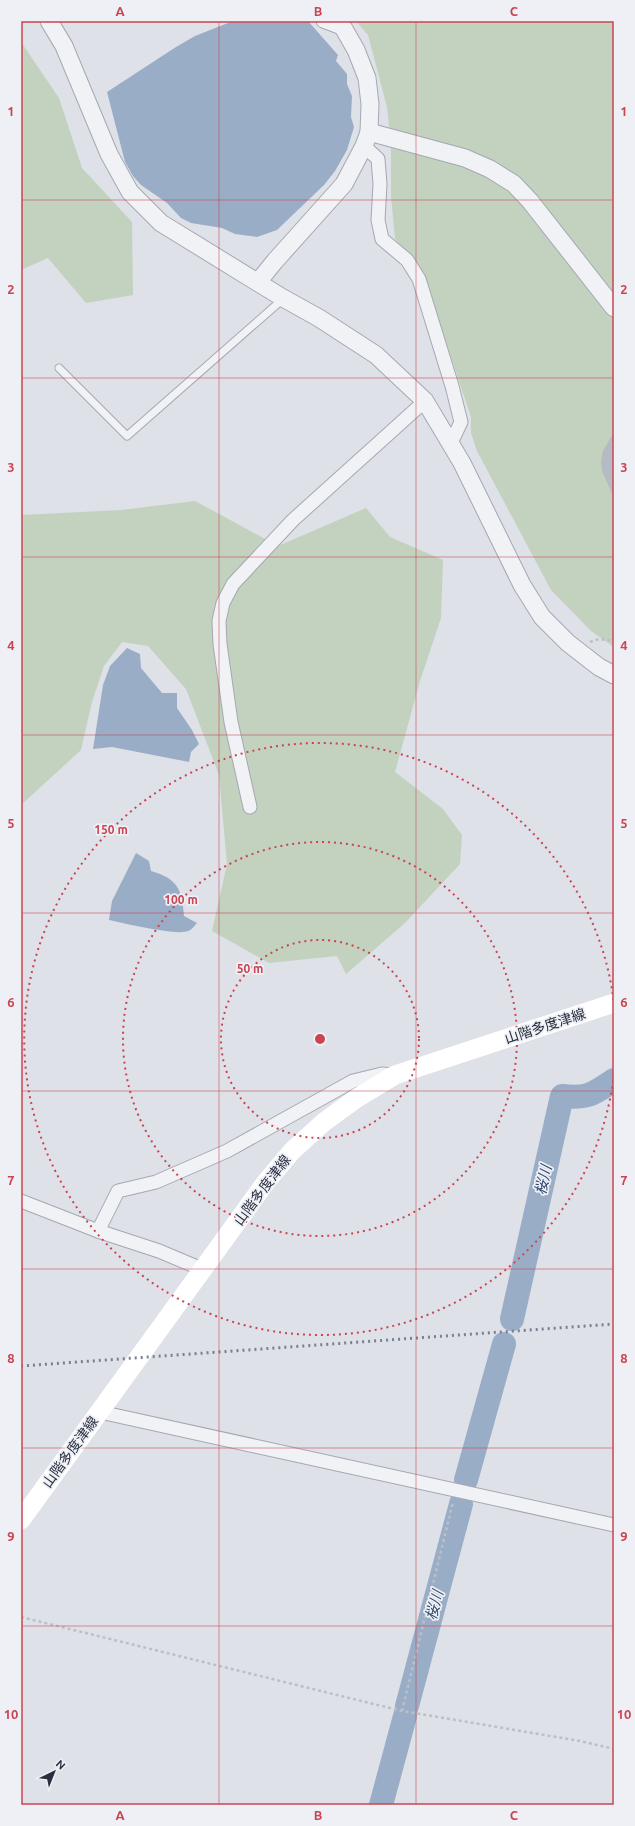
<svg xmlns="http://www.w3.org/2000/svg" width="635" height="1826" font-family="Ubuntu,'Noto Sans JP',sans-serif">
  <style>
    .green { fill: #c3d1bf }
    .water { fill: #9aadc7 }
    .lines { fill: none; stroke-linecap: round; stroke-linejoin: round }
    .river { stroke: #9aadc7; stroke-width: 24 }
    .building { fill: #b6bac4 }
    .service-casing { stroke: #a4a8b1; stroke-width: 9 }
    .minor-casing { stroke: #a4a8b1; stroke-width: 15 }
    .tertiary-casing { stroke: #a4a8b1; stroke-width: 19 }
    .path { stroke: #bdbfc6; stroke-width: 2.5; stroke-dasharray: 3 3; stroke-linecap: butt }
    .service { stroke: #f1f2f6; stroke-width: 7 }
    .minor { stroke: #f1f2f6; stroke-width: 13 }
    .tertiary { stroke: #f1f2f6; stroke-width: 17 }
    .secondary { stroke: #fff; stroke-width: 19 }
    .rail { stroke: #788091; stroke-width: 3; stroke-dasharray: 2 4; stroke-linecap: butt }
    .grid { fill: none; stroke: #cb4451; stroke-width: 1; stroke-opacity: 0.55 }
    .ring { fill: none; stroke: #cb4451; stroke-width: 2; stroke-dasharray: 2 4 }
    .labels { text-anchor: middle; dominant-baseline: central; stroke-width: 3.5; stroke-linejoin: round; paint-order: stroke }
    .street-label { font-size: 14px; fill: #282f3e; stroke: #eef0f5 }
    .water-label { font-size: 15px; font-style: italic; fill: #334b71; stroke: #eef0f5 }
    .centre { fill: #cb4451; stroke: #eef0f5; stroke-width: 2 }
    .ring-label { font-size: 12px; text-anchor: middle; font-weight: bold; fill: #cb4451; stroke: #eef0f5; stroke-width: 3.5; stroke-linejoin: round; paint-order: stroke }
    .neatline { fill: none; stroke: #cb4451; stroke-width: 1.5 }
    .grid-label { font-size: 13px; text-anchor: middle; font-weight: bold; fill: #cb4451 }
  </style>
  <rect width="100%" height="100%" fill="#dee1e7"/>
  <g class="green">
    <polygon points="356,21 614,21 614,647 591,631 551,590 477,451 471,433 471,417 424,276 409,254 395,239 391,196 391,144 387,107 368,35"/>
    <polygon points="21,42 59,98 82,168 132,222 133,295 86,303 48,258 21,270"/>
    <polygon points="195,501 278,546 366,508 390,537 443,560 441,618 420,681 395,772 443,809 462,835 460,864 405,923 346,974 337,956 269,963 212,931 227,864 219,775 186,689 148,646 122,642 104,666 92,702 81,750 21,805 21,515 121,510"/>
  </g>
  <g class="water">
    <polygon points="233,21 308,21 338,55 336,61 347,74 347,84 352,96 351,117 354,127 347,150 335,171 324,185 277,230 257,237 235,234 222,228 191,223 181,218 167,203 141,185 133,176 125,162 107,92 176,47 195,36"/>
    <polygon points="127,648 140,654 141,668 162,693 177,693 177,708 192,730 199,744 191,752 189,762 112,747 93,749 103,685 110,666"/>
    <path d="M136,853L149,861L151,871C178,879 182,889 184,916L197,923C194,926 192,930 188,931C177,936 123,923 109,920L112,901Z"/>
  </g>
  <g class="lines">
    <g class="river">
      <path d="M512,1319L562,1096C588,1099 593,1094 614,1080"/>
      <polyline points="466,1480 504,1344"/>
      <polyline points="407,1706 461,1504"/>
      <polyline points="381,1805 405,1716"/>
    </g>
  </g>
  <polygon class="building" points="614,432 614,498 602,471 601,461 603,451"/>
  <g class="lines">
    <g class="service-casing">
      <polyline id="service" points="59,368 127,436 283,299"/>
    </g>
    <g class="minor-casing">
      <g id="minor">
        <polyline points="323,21 344,29"/>
        <polyline points="364,146 378,159 380,184 378,220 382,239 407,260 419,279 452,386 461,422 451,443"/>
        <polyline points="250,807 231,722 220,644 219,621 223,603 233,584 293,520 425,401"/>
        <polyline points="21,1201 98,1231 159,1251 204,1270"/>
        <polyline points="98,1231 118,1191 156,1182 227,1151 353,1081 382,1074 394,1075"/>
        <polyline points="100,1412 614,1525"/>
      </g>
    </g>
    <g class="tertiary-casing">
      <g id="tertiary">
        <polyline points="49,21 64,46 109,154 130,192 161,223 283,298 319,318 376,355 425,401 462,463 522,585 542,617 568,643 599,667 614,675"/>
        <polyline points="369,132 465,158 490,169 514,184 530,201 614,308"/>
        <polyline points="258,282 275,261 344,184 364,146 369,132 370,104 367,78 356,50 344,29 337,21"/>
      </g>
    </g>
    <g class="path">
      <polyline points="590,642 599,639 614,641"/>
      <polyline points="21,1617 402,1711 580,1741 614,1749"/>
      <polyline points="402,1711 453,1502"/>
    </g>
    <use href="#service" class="service"/>
    <use href="#minor" class="minor"/>
    <use href="#tertiary" class="tertiary"/>
    <polyline class="secondary" points="21,1520 266,1182 292,1151 324,1122 357,1098 395,1075 614,1003"/>
    <polyline class="rail" points="21,1366 614,1324"/>
  </g>
  <path class="grid" d="M219,21V1805M416,21V1805M21,200H614M21,378H614M21,557H614M21,735H614M21,913H614M21,1091H614M21,1269H614M21,1448H614M21,1626H614"/>
  <g class="ring">
    <circle cx="320" cy="1039" r="99"/>
    <circle cx="320" cy="1039" r="197"/>
    <path d="M614 1075A296 296 0 1 1 614 1003"/>
  </g>
  <g class="labels">
    <g class="street-label">
      <text transform="translate(545 1026) rotate(-18)">山階多度津線</text>
      <text transform="translate(262 1190) rotate(-53)">山階多度津線</text>
      <text transform="translate(70 1452) rotate(-54)">山階多度津線</text>
    </g>
    <g class="water-label">
      <text transform="translate(543 1180) rotate(-77)">桜川</text>
      <text transform="translate(434 1605) rotate(-75)">桜川</text>
    </g>
  </g>
  <circle cx="320" cy="1039" r="6" class="centre"/>
  <g class="ring-label">
    <text x="111" y="834">150 m</text>
    <text x="181" y="904">100 m</text>
    <text x="250" y="973">50 m</text>
  </g>
  <rect width="635" height="1826" fill="none" stroke="#eef0f5" stroke-width="44"/>
  <g transform="translate(54 1772) rotate(43)" stroke="#eef0f5" stroke-width="3" paint-order="stroke">
  <path d="M0-3L7 15L0 10L-7 15Z" fill="#282f3e"/>
  <text y="-6" font-size="11" font-weight="bold" text-anchor="middle" fill="#282f3e">N</text>
  </g>
  <rect x="22" y="22" width="591" height="1782" class="neatline"/>
  <g class="grid-label">
    <text x="120" y="16">A</text>
    <text x="318" y="16">B</text>
    <text x="514" y="16">C</text>
    <text x="11" y="116">1</text>
    <text x="624" y="116">1</text>
    <text x="11" y="294">2</text>
    <text x="624" y="294">2</text>
    <text x="11" y="472">3</text>
    <text x="624" y="472">3</text>
    <text x="11" y="650">4</text>
    <text x="624" y="650">4</text>
    <text x="11" y="828">5</text>
    <text x="624" y="828">5</text>
    <text x="11" y="1007">6</text>
    <text x="624" y="1007">6</text>
    <text x="11" y="1185">7</text>
    <text x="624" y="1185">7</text>
    <text x="11" y="1363">8</text>
    <text x="624" y="1363">8</text>
    <text x="11" y="1541">9</text>
    <text x="624" y="1541">9</text>
    <text x="11" y="1719">10</text>
    <text x="624" y="1719">10</text>
    <text x="120" y="1820">A</text>
    <text x="318" y="1820">B</text>
    <text x="514" y="1820">C</text>
  </g>
</svg>
